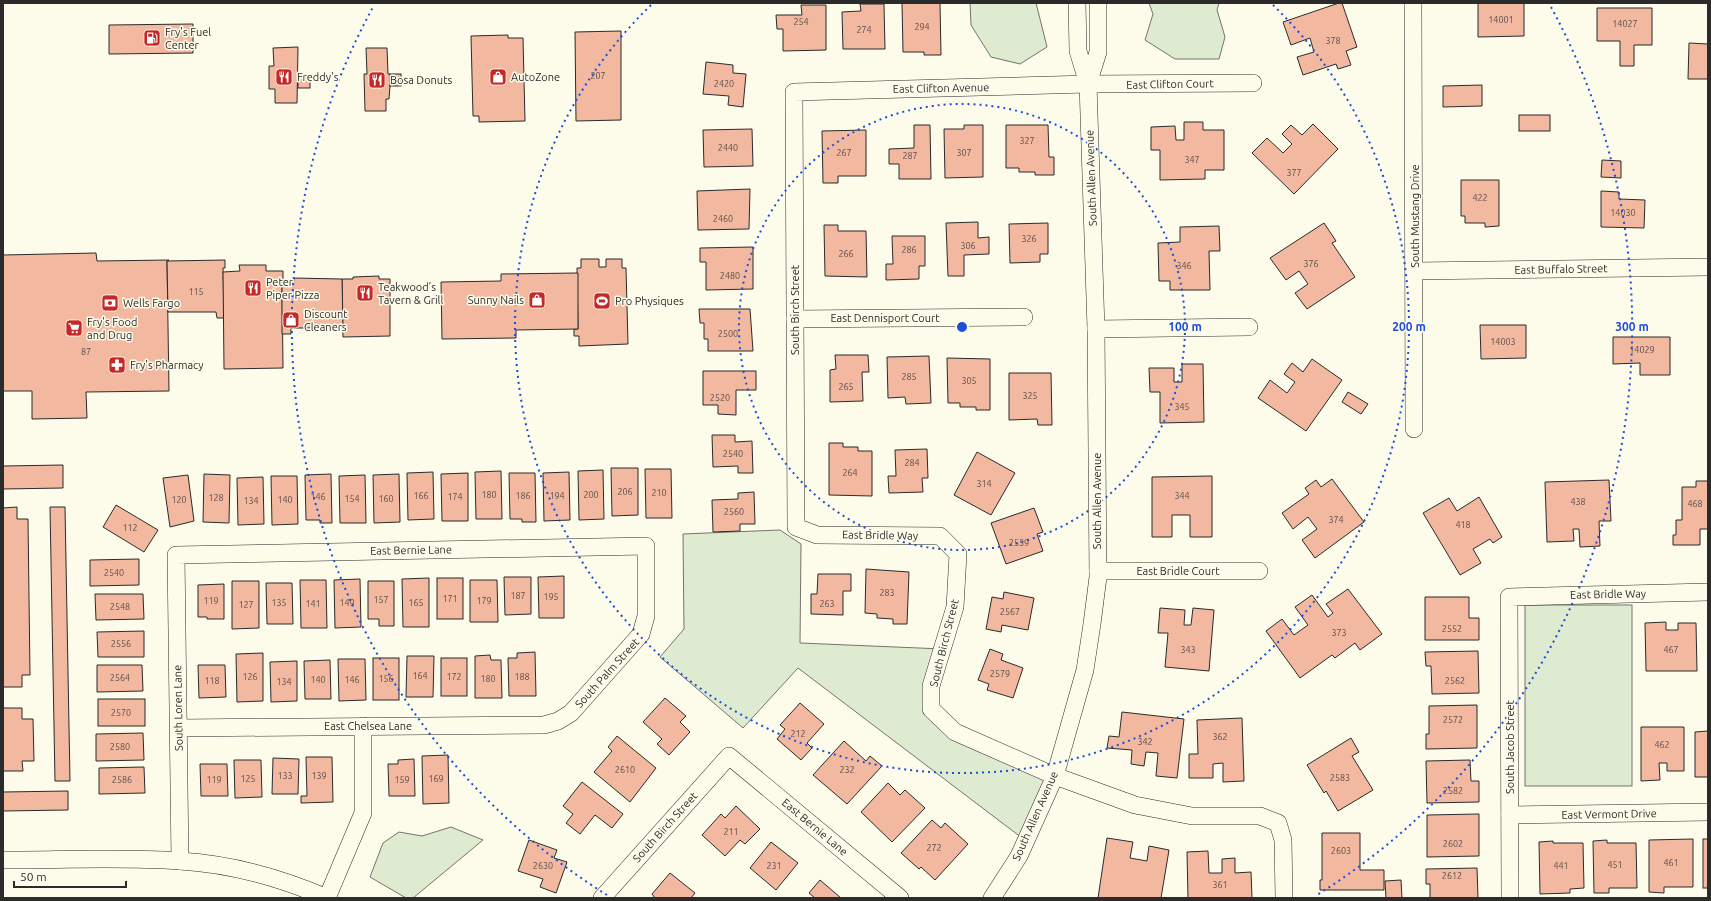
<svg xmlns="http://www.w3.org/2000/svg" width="1711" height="901" font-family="Ubuntu,sans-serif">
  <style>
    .green { fill: #deebd1; stroke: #74746e }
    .building { fill: #f2b8a0; stroke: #2b2b2b }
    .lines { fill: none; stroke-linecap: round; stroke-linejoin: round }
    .minor-casing { stroke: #2b2b2b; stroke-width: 18 }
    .minor { stroke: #fdfbea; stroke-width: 17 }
    .ring { fill: none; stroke: #1d4ed8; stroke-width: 2; stroke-dasharray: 2 4 }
    .labels { text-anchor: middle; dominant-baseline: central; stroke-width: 3; stroke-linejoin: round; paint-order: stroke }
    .number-label { font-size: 9px; fill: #5d4e48 }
    .poi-label { font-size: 11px; fill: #2b2b2b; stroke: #fdfbea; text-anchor: start }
    .street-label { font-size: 11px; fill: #2b2b2b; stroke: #fdfbea }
    .centre { fill: #1d4ed8; stroke: #fdfbea; stroke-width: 2 }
    .ring-label { font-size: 12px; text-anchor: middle; font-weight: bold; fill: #1d4ed8; stroke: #fdfbea; stroke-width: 3; stroke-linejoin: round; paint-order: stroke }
  </style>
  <rect width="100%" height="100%" fill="#fdfbea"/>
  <g class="green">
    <polygon points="970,3 1036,3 1047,47 1020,64 991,57 971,25"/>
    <polygon points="1149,3 1219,3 1217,10 1225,37 1219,59 1175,59 1145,40 1153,14"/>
    <polygon points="780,530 801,544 800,643 943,649 932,709 955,732 1055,776 1026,841 798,668 743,728 660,657 684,629 683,534"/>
    <rect x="1525" y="605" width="107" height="181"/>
    <polygon points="451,827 483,840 413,898 406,898 370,877 383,843 399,832 422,836"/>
  </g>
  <g class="building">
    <polygon points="902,3 940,3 941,55 924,55 924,52 903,52"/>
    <polygon points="1339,3 1342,3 1357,47 1346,51 1351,65 1338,69 1336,64 1303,75 1297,57 1314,52 1310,38 1291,45 1283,22"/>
    <polygon points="1478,3 1524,3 1524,36 1478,37"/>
    <polygon points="860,4 884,4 885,49 843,49 842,12 861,11"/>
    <polygon points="801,5 826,5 826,50 783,51 783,29 777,29 776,15 802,15"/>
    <polygon points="1597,8 1652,8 1652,45 1634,45 1634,66 1620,66 1620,41 1597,41"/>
    <polygon points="193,24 193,53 109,54 109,25"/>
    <polygon points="621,31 621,120 576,121 575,32"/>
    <polygon points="508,35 508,38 523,38 525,121 479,122 479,116 473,116 471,36"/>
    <polygon points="1689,43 1708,44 1708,79 1688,79"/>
    <polygon points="298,47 297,103 275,103 275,89 269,89 269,66 274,66 273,48"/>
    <polygon points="366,48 387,48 388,74 390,74 390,86 389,99 386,99 386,111 365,111 364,74 367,74"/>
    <polygon points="706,62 733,65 733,73 746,74 743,107 728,105 729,96 703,94"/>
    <rect x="390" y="74" width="11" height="12"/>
    <rect x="298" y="75" width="12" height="13"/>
    <polygon points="1482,85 1482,106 1443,107 1443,86"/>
    <rect x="1519" y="115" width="31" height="16"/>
    <polygon points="1184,122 1203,122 1203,130 1224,130 1224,170 1205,170 1205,179 1160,180 1160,150 1151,150 1151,127 1175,126 1176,140 1184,140"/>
    <polygon points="1313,124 1338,149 1294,194 1252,153 1267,138 1283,153 1292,144 1282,134 1291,125 1302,135"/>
    <polygon points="914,125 930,125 931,179 899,179 899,164 889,164 889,149 914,148"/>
    <polygon points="964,125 983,125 983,177 945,178 944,129 964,129"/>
    <polygon points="1006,125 1048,125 1049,157 1054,157 1054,175 1035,175 1035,172 1019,172 1019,168 1006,168"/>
    <polygon points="752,129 753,166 704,167 703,130"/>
    <polygon points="866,130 866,176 838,176 838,183 823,183 822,131"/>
    <polygon points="1602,160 1621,161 1621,178 1601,177"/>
    <polygon points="1461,180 1499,180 1499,226 1485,227 1485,223 1465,223 1465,216 1461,216"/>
    <polygon points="750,189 749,229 698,230 697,191"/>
    <polygon points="1601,191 1619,192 1619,199 1645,200 1644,228 1601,227"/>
    <polygon points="978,222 978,238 989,237 989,254 964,255 964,276 948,276 946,223"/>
    <polygon points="1048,223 1048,254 1040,254 1040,262 1010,263 1009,224"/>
    <polygon points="1324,223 1336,241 1332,243 1355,277 1307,309 1295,293 1308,284 1299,271 1286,280 1270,258"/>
    <polygon points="824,225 838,225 838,231 866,231 867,277 825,276"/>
    <polygon points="1219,226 1220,251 1209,251 1210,290 1170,290 1170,281 1159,281 1158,243 1180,242 1180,227"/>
    <polygon points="892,236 925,236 925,266 919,266 919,279 886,280 886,264 893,264"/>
    <polygon points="753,247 753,289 706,290 706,262 700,262 700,248"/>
    <polygon points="96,253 97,261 169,260 167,261 169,391 86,392 87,418 32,419 32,391 3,391 3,255"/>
    <polygon points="581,259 599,259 599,267 606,267 606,259 622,259 622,268 626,268 628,344 579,346 579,336 574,336 574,329 578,329 577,268 581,268"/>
    <polygon points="225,260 225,268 223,268 224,318 217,318 216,312 168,312 167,261"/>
    <polygon points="239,265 266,265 266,271 283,271 283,281 282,281 283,368 224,369 223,272 240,271"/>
    <polygon points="578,273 578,329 516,330 516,338 442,339 441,282 501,281 501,274"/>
    <polygon points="379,276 379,279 390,279 390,336 343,337 342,279 353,279 353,277"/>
    <polygon points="294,278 342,279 343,328 291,328 291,334 282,334 282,281 294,281"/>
    <polygon points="699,309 750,309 753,351 708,351 708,339 704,339 704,323 700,323"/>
    <polygon points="1480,325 1526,325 1526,358 1481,359"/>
    <polygon points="1613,337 1670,337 1670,375 1640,375 1640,363 1613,364"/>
    <polygon points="835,355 868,355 869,372 862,372 863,401 830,402 830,370 836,369"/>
    <polygon points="929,356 931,403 906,404 905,397 888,398 887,357"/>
    <polygon points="947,358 990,359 990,410 976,410 976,407 960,407 960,403 948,403"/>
    <polygon points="1312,359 1342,380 1306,431 1258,398 1270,380 1287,393 1295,382 1284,374 1292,363 1303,372"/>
    <polygon points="1182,364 1203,364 1204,422 1160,423 1160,392 1150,392 1149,368 1174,368 1174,382 1182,382"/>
    <polygon points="703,371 756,371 756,390 736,390 736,415 718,414 718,405 703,405"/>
    <polygon points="1009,373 1051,373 1052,425 1038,425 1037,419 1009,420"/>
    <polygon points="1348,392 1368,404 1361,414 1342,402"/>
    <polygon points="712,435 735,435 735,442 752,441 753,473 738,473 738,466 713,467"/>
    <polygon points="829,443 843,443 843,447 858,447 858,451 872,451 872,496 829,495"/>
    <polygon points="927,449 928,478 922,478 923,492 889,493 888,476 896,476 895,450"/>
    <polygon points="977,452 1015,473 991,515 954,495"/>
    <polygon points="63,465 63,488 3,489 3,466"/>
    <polygon points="611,468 638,468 638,515 612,516"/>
    <polygon points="645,469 671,469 672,518 646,518"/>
    <polygon points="603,470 604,519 579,520 578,471"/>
    <polygon points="501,471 502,519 476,519 475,472"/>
    <polygon points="433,472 434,519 408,520 407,473"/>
    <polygon points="569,472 570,520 544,521 543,473"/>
    <polygon points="468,473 468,521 442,521 441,474"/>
    <polygon points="509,473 535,473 536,522 522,522 522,519 510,519"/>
    <polygon points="204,474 230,475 229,523 203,522"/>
    <polygon points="331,474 332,523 320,523 320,520 306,520 305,475"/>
    <polygon points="399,474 400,522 374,523 373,475"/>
    <polygon points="188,475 194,521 170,527 163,478"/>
    <polygon points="365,475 366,523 340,523 339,476"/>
    <polygon points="271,476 297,476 298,524 272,525"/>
    <polygon points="1212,476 1212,537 1190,537 1190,515 1172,515 1172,537 1152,537 1152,477"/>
    <polygon points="263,477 264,524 238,525 237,478"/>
    <polygon points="1332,479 1364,522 1315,558 1302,540 1317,529 1308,517 1293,529 1282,513 1309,494 1305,488 1316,480 1321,487"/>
    <polygon points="1609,480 1611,521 1599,521 1600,546 1580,547 1579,529 1573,529 1574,541 1547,542 1545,482"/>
    <polygon points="1696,481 1708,481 1708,529 1700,529 1700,545 1673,545 1673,535 1676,535 1676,520 1682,520 1682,487 1696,487"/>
    <polygon points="754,492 755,524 740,524 740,531 713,532 712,500 738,499 738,493"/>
    <polygon points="1479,497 1502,537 1493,543 1490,539 1473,549 1481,563 1460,575 1423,513 1449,498 1457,511"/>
    <polygon points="116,505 158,530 144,552 103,527"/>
    <polygon points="17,507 17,519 28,519 30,675 22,675 22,687 3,687 3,508"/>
    <polygon points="50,507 65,507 70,781 55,781"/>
    <polygon points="1034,508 1043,532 1037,534 1043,551 1006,564 991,523"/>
    <polygon points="139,559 139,585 90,586 90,560"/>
    <polygon points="866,569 909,572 907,624 893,624 893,619 877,618 877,614 865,613"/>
    <polygon points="818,574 851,574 851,591 843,591 843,615 811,614 811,594 817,594"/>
    <polygon points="564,576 564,618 539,618 538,577"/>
    <polygon points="504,577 531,577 531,614 505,615"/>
    <polygon points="429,578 429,627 403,627 402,579"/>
    <rect x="437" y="578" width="26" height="41"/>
    <polygon points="360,579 361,627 335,628 334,580"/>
    <polygon points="300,580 326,580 327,628 301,628"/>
    <polygon points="470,580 497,580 498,622 470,622"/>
    <polygon points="232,581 259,581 259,628 232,629"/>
    <polygon points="368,581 394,581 394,626 379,626 379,619 368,619"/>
    <polygon points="266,583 292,583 293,624 267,624"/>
    <polygon points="224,584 224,619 207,619 207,617 198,617 198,585"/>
    <polygon points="1348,589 1382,634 1360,650 1355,643 1335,658 1332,655 1300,678 1266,631 1282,619 1294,635 1308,625 1295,607 1312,595 1328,617 1333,613 1326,604"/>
    <polygon points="1004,592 1034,598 1028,630 1002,625 1001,632 986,629 992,597 1003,599"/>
    <polygon points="95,594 143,594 144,619 96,620"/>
    <polygon points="1425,597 1469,597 1469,618 1479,618 1479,640 1425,640"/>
    <polygon points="1160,608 1185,610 1184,625 1191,625 1193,608 1214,610 1209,671 1165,667 1168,633 1158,633"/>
    <polygon points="1666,622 1666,630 1678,630 1678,623 1696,623 1697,671 1646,671 1645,623"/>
    <polygon points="144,631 144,657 98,657 97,632"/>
    <polygon points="990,649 1003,654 1001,660 1023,668 1013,698 987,690 989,684 978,680"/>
    <polygon points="1478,651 1479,693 1432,694 1431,666 1426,666 1425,652"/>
    <polygon points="535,652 536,696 509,696 508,658 517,658 517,653"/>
    <polygon points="263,653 263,701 237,702 236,654"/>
    <polygon points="490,655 491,660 501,660 502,698 475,698 475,656"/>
    <polygon points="407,656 434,656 433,697 406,697"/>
    <rect x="373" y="658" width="26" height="42"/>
    <rect x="441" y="658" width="26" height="38"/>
    <polygon points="338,659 365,659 366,700 339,701"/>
    <polygon points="330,660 331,699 305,699 304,661"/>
    <polygon points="297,661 297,701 271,702 270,662"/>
    <polygon points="97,665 142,665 143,691 97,692"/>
    <polygon points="198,665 225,665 226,697 199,698"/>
    <polygon points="665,698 686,716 680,722 690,732 669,755 657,744 662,739 643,722"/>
    <rect x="98" y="699" width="47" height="27"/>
    <polygon points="800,703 824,724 807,743 812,748 801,760 777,739 785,729 780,725"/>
    <polygon points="1477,705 1477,748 1426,749 1426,734 1429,734 1429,706"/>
    <polygon points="3,708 22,708 22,719 33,719 34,761 22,761 23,771 3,771"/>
    <polygon points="1122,712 1184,719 1177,778 1156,776 1158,753 1146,752 1144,766 1131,764 1132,750 1107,748 1109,736 1119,737"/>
    <polygon points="1242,718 1244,781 1223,782 1223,763 1213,764 1213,778 1189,778 1189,754 1198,754 1197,720"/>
    <polygon points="1641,727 1684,727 1684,771 1667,771 1667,763 1659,763 1660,780 1641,781"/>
    <polygon points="1708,731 1708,777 1695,777 1695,732"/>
    <polygon points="143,733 144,760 96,761 96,734"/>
    <polygon points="617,736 656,768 630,802 594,772 612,751 608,747"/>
    <polygon points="1351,738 1359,752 1352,756 1373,790 1338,811 1326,791 1324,793 1307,765"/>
    <polygon points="844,741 866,761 870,756 882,766 847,804 813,775"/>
    <polygon points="448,755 449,803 423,804 422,756"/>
    <polygon points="306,757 332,757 333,802 301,803 301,796 307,796"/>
    <polygon points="273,758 299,759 298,794 272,794"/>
    <polygon points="414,759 415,796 389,796 388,764 398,764 398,760"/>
    <polygon points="234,760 261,760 262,797 235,798"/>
    <polygon points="1470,760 1471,781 1479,781 1479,802 1427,803 1426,761"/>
    <polygon points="200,764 227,764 228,796 201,796"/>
    <polygon points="144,767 145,793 99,794 99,768"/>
    <polygon points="582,782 623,814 612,828 595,815 580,834 566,823 573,814 563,806"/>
    <polygon points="888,783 900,795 905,790 925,808 892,842 861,812"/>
    <polygon points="68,791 68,810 3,811 3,792"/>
    <polygon points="736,806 760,829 745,844 740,840 725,856 702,835 721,814 725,818"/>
    <polygon points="1479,814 1479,856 1427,857 1427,815"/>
    <polygon points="932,820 941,828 945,823 968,844 935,880 921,867 919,869 901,853"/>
    <polygon points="1322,833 1360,833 1360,870 1384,870 1384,890 1320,890 1320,880 1322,880"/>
    <polygon points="1107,838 1133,842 1130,858 1147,861 1149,846 1169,850 1161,898 1098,898"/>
    <polygon points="1693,839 1693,887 1664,887 1664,893 1649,892 1649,840"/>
    <rect x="1703" y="839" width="5" height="49"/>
    <polygon points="529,840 557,850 554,858 567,862 556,893 540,887 543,879 518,871"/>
    <polygon points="1607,840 1607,843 1636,843 1637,888 1609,888 1609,893 1594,893 1593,841"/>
    <polygon points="1553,841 1553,843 1583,843 1584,888 1570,889 1570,893 1540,894 1539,842"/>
    <polygon points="771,842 798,863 776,890 750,868"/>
    <polygon points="1208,851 1209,873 1222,873 1222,859 1235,858 1235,873 1251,872 1252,898 1188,898 1187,852"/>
    <polygon points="1477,868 1478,898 1430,898 1430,884 1426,884 1426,869"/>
    <polygon points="670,873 695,893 691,898 655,898 652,894"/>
    <polygon points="820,880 841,898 815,898 809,893"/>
    <polygon points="1401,880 1402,898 1386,898 1385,881"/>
  </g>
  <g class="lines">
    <g class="minor-casing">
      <g id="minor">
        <polyline points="1413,3 1414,429"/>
        <polyline points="1253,83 1088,84 794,92 796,527 817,535 940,536 958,554 955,607 931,686 931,709 955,732 1055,776 1135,805 1192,816 1260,816 1278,823 1283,840 1284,898"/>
        <polyline points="1088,84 1098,52 1098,3"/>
        <polyline points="1415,271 1708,267"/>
        <polyline points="795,319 1024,317"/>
        <polyline points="1096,329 1249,327"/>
        <polyline points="1098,571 1259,571"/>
        <polyline points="178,728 544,725 558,721 571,713 641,634 646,616 646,546 176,555 180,861"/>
        <polyline points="1510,815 1708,812"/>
        <path d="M3,860C62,860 121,857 180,861C230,864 281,878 327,898"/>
        <polyline points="327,898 363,813 363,726"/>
        <polyline points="602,898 729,756 900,898"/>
        <polyline points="992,898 1019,856 1055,776 1085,670 1092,624 1098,577 1096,329 1088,84 1078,51 1077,3"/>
        <polyline points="1510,898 1509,597 1708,592"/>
      </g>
    </g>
    <use href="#minor" class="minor"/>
  </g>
  <g class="ring">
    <circle cx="962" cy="327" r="223"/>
    <path d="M1273 5A447 447 0 1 1 651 5"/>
    <path d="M607 895A670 670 0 0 1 373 7M1551 7A670 670 0 0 1 1317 895"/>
  </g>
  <defs>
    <g id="fuel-square" transform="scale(0.9)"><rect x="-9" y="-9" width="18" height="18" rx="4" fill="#c62828" stroke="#fdfbea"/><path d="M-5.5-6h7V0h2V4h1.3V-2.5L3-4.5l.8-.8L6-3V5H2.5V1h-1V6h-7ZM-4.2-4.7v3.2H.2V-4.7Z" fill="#fff"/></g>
    <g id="restaurant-square" transform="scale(0.9)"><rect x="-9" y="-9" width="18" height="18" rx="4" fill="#c62828" stroke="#fdfbea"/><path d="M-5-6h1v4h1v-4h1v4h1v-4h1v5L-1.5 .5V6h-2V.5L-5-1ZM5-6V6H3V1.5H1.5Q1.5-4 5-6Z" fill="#fff"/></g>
    <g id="shop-square" transform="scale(0.9)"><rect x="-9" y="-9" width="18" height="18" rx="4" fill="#c62828" stroke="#fdfbea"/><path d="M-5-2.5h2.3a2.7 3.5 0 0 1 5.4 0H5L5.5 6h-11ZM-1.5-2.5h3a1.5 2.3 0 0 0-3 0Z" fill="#fff"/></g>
    <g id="stadium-square" transform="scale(0.9)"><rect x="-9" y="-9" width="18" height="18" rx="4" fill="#c62828" stroke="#fdfbea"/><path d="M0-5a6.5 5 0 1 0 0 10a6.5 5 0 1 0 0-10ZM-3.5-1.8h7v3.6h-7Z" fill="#fff"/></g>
    <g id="bank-square" transform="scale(0.9)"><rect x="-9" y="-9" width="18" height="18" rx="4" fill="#c62828" stroke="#fdfbea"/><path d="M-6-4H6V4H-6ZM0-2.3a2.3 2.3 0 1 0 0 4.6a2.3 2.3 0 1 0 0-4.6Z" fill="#fff"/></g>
    <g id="supermarket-square" transform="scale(0.9)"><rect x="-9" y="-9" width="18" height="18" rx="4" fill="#c62828" stroke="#fdfbea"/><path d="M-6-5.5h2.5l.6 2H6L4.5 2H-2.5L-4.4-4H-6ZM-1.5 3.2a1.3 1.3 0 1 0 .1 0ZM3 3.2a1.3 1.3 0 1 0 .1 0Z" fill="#fff"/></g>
    <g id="pharmacy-square" transform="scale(0.9)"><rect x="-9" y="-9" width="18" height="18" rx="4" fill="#c62828" stroke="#fdfbea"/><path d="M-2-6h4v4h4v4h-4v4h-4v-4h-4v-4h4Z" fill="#fff"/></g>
  </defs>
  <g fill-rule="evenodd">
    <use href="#fuel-square" x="152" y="38"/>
    <use href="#restaurant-square" x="284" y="77"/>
    <use href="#shop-square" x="498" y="77"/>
    <use href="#restaurant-square" x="377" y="80"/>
    <use href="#restaurant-square" x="253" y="288"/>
    <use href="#restaurant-square" x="365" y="293"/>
    <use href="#shop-square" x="537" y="300"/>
    <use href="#stadium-square" x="602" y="301"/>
    <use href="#bank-square" x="110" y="303"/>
    <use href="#shop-square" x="291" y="320"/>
    <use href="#supermarket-square" x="74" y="328"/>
    <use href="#pharmacy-square" x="117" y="365"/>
  </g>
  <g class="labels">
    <g class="number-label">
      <text x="1501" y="20">14001</text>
      <text x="801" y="22">254</text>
      <text x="1625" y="24">14027</text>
      <text x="922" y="27">294</text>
      <text x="864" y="30">274</text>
      <text x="1333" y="41">378</text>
      <text x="598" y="76">207</text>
      <text x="724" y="84">2420</text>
      <text x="1027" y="141">327</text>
      <text x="728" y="148">2440</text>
      <text x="844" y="153">267</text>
      <text x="964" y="153">307</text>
      <text x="910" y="156">287</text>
      <text x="1192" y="160">347</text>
      <text x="1294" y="173">377</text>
      <text x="1480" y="198">422</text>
      <text x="1623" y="213">14030</text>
      <text x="723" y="219">2460</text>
      <text x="1029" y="239">326</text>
      <text x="968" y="246">306</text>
      <text x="909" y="250">286</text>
      <text x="846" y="254">266</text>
      <text x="1311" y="264">376</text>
      <text x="1184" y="266">346</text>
      <text x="730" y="276">2480</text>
      <text x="196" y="292">115</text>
      <text x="728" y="334">2500</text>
      <text x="1503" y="342">14003</text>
      <text x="1642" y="350">14029</text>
      <text x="86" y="352">87</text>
      <text x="909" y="377">285</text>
      <text x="969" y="381">305</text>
      <text x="846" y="387">265</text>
      <text x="1030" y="396">325</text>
      <text x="720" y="398">2520</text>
      <text x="1182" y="407">345</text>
      <text x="733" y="454">2540</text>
      <text x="912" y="463">284</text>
      <text x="850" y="473">264</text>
      <text x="984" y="484">314</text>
      <text x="625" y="492">206</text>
      <text x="659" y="493">210</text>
      <text x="489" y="495">180</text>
      <text x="591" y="495">200</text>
      <text x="421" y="496">166</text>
      <text x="523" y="496">186</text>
      <text x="557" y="496">194</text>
      <text x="1182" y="496">344</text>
      <text x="318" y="497">146</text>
      <text x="455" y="497">174</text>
      <text x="216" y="498">128</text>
      <text x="352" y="499">154</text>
      <text x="386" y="499">160</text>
      <text x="179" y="500">120</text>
      <text x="285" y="500">140</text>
      <text x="251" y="501">134</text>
      <text x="1578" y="502">438</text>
      <text x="1695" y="504">468</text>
      <text x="734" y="512">2560</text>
      <text x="1336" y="520">374</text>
      <text x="1463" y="525">418</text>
      <text x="130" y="528">112</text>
      <text x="1019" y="543">2559</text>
      <text x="114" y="573">2540</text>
      <text x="887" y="593">283</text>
      <text x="518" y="596">187</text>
      <text x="551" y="597">195</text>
      <text x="450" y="599">171</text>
      <text x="381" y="600">157</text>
      <text x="211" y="601">119</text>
      <text x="484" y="601">179</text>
      <text x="279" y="603">135</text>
      <text x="347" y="603">149</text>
      <text x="416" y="603">165</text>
      <text x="313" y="604">141</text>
      <text x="827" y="604">263</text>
      <text x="246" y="605">127</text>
      <text x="120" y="607">2548</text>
      <text x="1010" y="612">2567</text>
      <text x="1452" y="629">2552</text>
      <text x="1339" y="633">373</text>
      <text x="121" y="644">2556</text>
      <text x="1188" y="650">343</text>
      <text x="1671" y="650">467</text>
      <text x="1000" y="674">2579</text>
      <text x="420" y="676">164</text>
      <text x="250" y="677">126</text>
      <text x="454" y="677">172</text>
      <text x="522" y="677">188</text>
      <text x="120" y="678">2564</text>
      <text x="386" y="679">156</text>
      <text x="488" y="679">180</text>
      <text x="318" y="680">140</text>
      <text x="352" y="680">146</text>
      <text x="212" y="681">118</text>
      <text x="1455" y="681">2562</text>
      <text x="284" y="682">134</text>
      <text x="121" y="713">2570</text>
      <text x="1453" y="720">2572</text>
      <text x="798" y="734">212</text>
      <text x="1220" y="737">362</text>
      <text x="1145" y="742">342</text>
      <text x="1662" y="745">462</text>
      <text x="120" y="747">2580</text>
      <text x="625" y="770">2610</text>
      <text x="847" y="770">232</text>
      <text x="285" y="776">133</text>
      <text x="319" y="776">139</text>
      <text x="1340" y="778">2583</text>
      <text x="248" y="779">125</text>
      <text x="436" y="779">169</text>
      <text x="122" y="780">2586</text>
      <text x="214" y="780">119</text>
      <text x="402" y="780">159</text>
      <text x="1453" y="791">2582</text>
      <text x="731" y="832">211</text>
      <text x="1453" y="844">2602</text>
      <text x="934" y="848">272</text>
      <text x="1341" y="851">2603</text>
      <text x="1671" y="863">461</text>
      <text x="1615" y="865">451</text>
      <text x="543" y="866">2630</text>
      <text x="774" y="866">231</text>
      <text x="1561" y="866">441</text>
      <text x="1452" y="876">2612</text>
      <text x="1220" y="885">361</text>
    </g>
    <g class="poi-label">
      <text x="165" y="32">Fry's Fuel<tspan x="165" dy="13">Center</tspan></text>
      <text x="297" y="77">Freddy's</text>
      <text x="511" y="77">AutoZone</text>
      <text x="390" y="80">Bosa Donuts</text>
      <text x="266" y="282">Peter<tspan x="266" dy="13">Piper Pizza</tspan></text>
      <text x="378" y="287">Teakwood’s<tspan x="378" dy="13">Tavern &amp; Grill</tspan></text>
      <text x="524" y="300" text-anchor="end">Sunny Nails</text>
      <text x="615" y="301">Pro Physiques</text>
      <text x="123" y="303">Wells Fargo</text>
      <text x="304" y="314">Discount<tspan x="304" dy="13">Cleaners</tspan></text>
      <text x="87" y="322">Fry's Food<tspan x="87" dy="13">and Drug</tspan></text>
      <text x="130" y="365">Fry's Pharmacy</text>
    </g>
    <g class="street-label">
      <text transform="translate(1170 84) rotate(-1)">East Clifton Court</text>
      <text transform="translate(941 88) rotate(-1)">East Clifton Avenue</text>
      <text transform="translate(1091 178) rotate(-92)">South Allen Avenue</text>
      <text transform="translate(1415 216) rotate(-90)">South Mustang Drive</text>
      <text transform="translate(1561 269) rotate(-1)">East Buffalo Street</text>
      <text transform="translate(795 310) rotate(-90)">South Birch Street</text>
      <text x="885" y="318">East Dennisport Court</text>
      <text transform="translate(1097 501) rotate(-90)">South Allen Avenue</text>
      <text transform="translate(880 535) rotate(1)">East Bridle Way</text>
      <text transform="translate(411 550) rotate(-1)">East Bernie Lane</text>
      <text x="1178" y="571">East Bridle Court</text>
      <text transform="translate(1608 594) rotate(-1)">East Bridle Way</text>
      <text transform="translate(944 643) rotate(-76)">South Birch Street</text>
      <text transform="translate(607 673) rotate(-48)">South Palm Street</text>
      <text transform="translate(178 708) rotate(-91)">South Loren Lane</text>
      <text x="368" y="726">East Chelsea Lane</text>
      <text transform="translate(1510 747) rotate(-90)">South Jacob Street</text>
      <text transform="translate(1609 814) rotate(-1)">East Vermont Drive</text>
      <text transform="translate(1035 816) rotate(-66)">South Allen Avenue</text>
      <text transform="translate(665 827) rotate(-48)">South Birch Street</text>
      <text transform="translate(815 827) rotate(40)">East Bernie Lane</text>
    </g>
  </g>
  <circle cx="962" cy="327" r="6" class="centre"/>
  <g class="ring-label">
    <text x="1185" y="331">100 m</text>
    <text x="1409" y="331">200 m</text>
    <text x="1632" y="331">300 m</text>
  </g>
  <rect width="1711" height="901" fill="none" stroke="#2b2b2b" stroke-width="8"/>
  <path d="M14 881v6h112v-6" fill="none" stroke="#2b2b2b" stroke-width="2"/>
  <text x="20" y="881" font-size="12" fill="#2b2b2b" stroke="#fdfbea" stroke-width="3" paint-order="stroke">50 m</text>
</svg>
